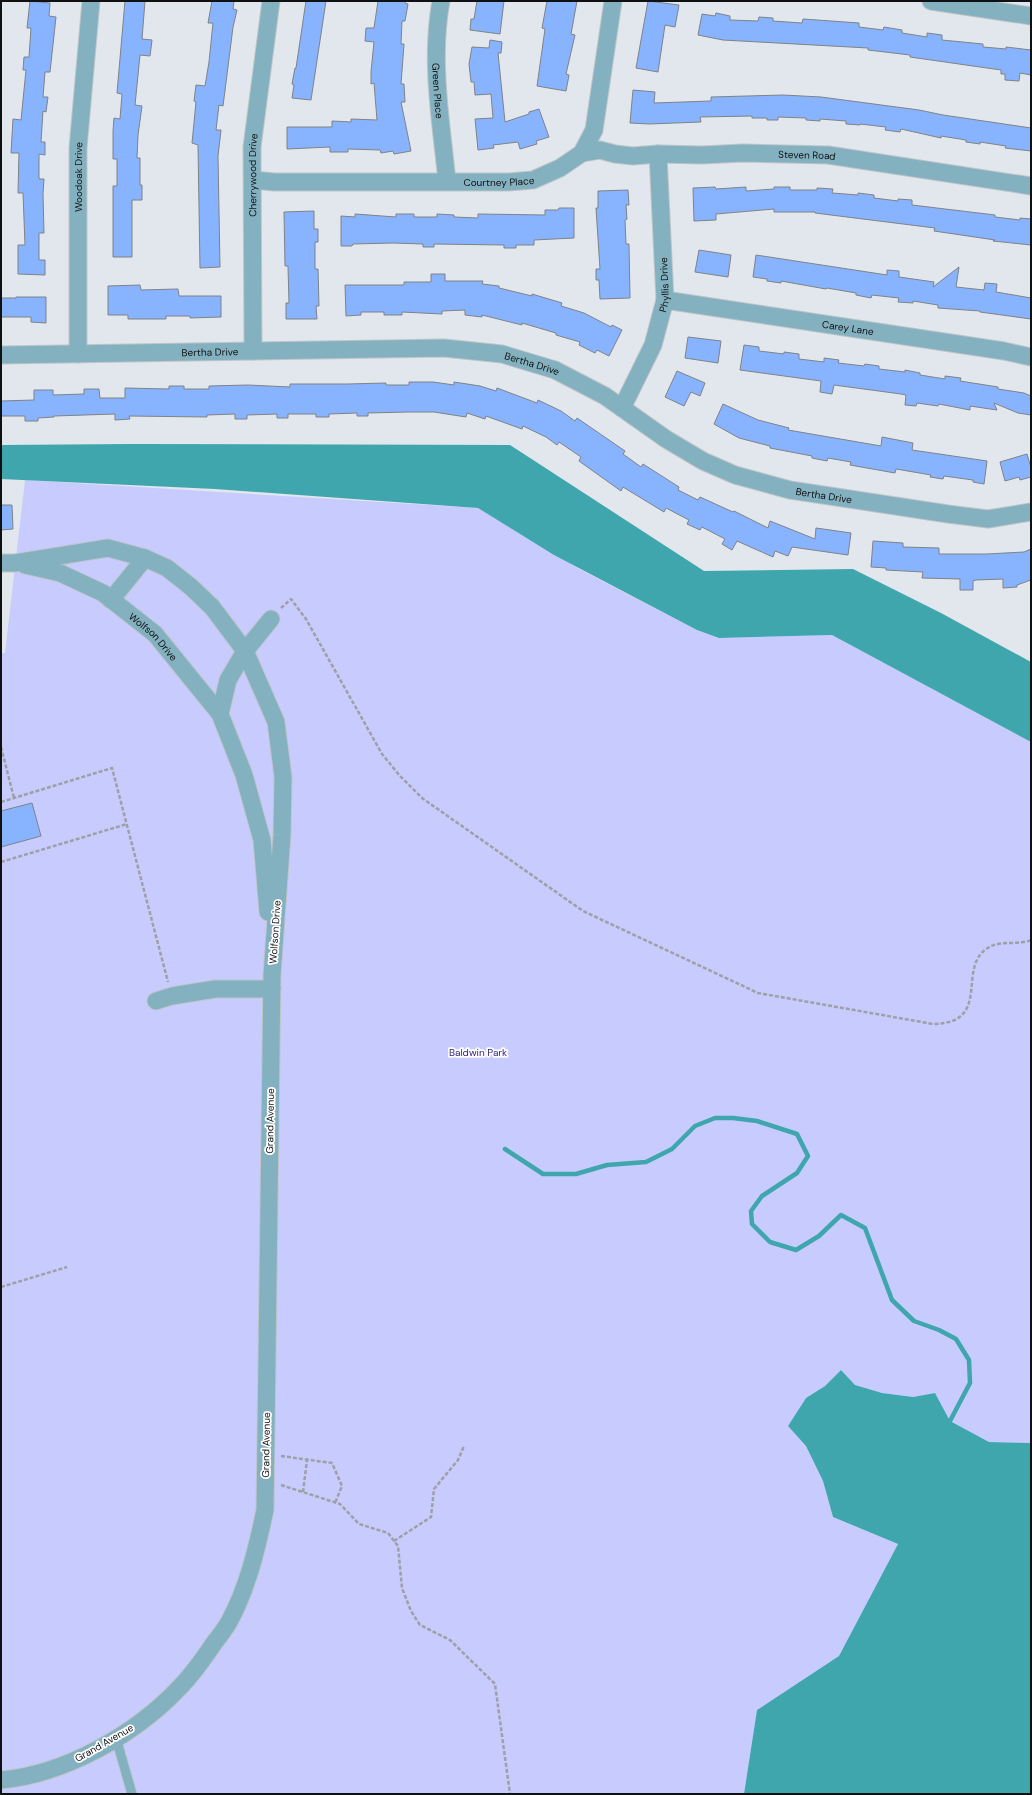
<svg xmlns="http://www.w3.org/2000/svg" width="1032" height="1795" font-family="'DM Sans',sans-serif">
  <style>
    .green { fill: #c7cbfe }
    .water { fill: #3ea6ac }
    .lines { fill: none; stroke-linecap: round; stroke-linejoin: round }
    .stream { stroke: #3ea6ac; stroke-width: 4.5 }
    .building { fill: #88b4ff; stroke: #7f8288 }
    .lane-casing { stroke: #bfc5c9; stroke-width: 11 }
    .street-casing { stroke: #bfc5c9; stroke-width: 19 }
    .path { stroke: #9da1a5; stroke-width: 2.5; stroke-dasharray: 4 2; stroke-linecap: butt }
    .lane { stroke: #83b1c0; stroke-width: 9 }
    .street { stroke: #83b1c0; stroke-width: 17 }
    .labels { text-anchor: middle; dominant-baseline: central; stroke-width: 3.5; stroke-linejoin: round; paint-order: stroke }
    .street-label { font-size: 10px; fill: #0e1011; stroke: #fff }
    .park-label { font-size: 10px; fill: #2f2380; stroke: #fff }
  </style>
  <rect width="100%" height="100%" fill="#e1e7ec"/>
  <polygon class="green" points="25,480 478,508 581,570 697,630 719,638 832,635 1031,742 1031,1443 989,1442 950,1421 935,1393 913,1397 882,1393 855,1385 841,1370 825,1386 806,1398 788,1426 806,1446 823,1481 833,1517 898,1544 839,1656 757,1710 744,1794 1,1794 1,653 5,653"/>
  <g class="water">
    <polygon points="132,444 510,445 704,571 853,569 941,613 1031,662 1031,742 832,635 719,638 697,630 554,555 478,508 215,489 1,479 1,445"/>
    <polygon points="841,1370 855,1385 882,1393 913,1397 935,1393 950,1421 989,1442 1031,1443 1031,1794 744,1794 757,1710 839,1656 898,1544 833,1517 823,1481 806,1446 788,1426 806,1398 825,1386"/>
  </g>
  <g class="lines">
    <polyline class="stream" points="505,1149 543,1174 576,1174 607,1165 646,1162 672,1149 695,1126 715,1118 733,1118 757,1121 797,1134 808,1156 797,1173 762,1196 751,1211 752,1224 770,1242 796,1250 819,1236 841,1215 865,1228 892,1300 914,1321 939,1330 956,1339 969,1360 970,1383 950,1421"/>
  </g>
  <g class="building">
    <polygon points="30,1 50,3 49,16 56,17 50,72 45,72 43,97 48,97 46,112 43,111 41,142 45,142 45,155 39,154 39,179 44,179 43,194 44,233 39,233 39,260 45,260 45,275 18,274 18,245 25,245 23,193 18,193 19,153 11,153 13,119 21,120 26,70 23,70 24,57 29,57 31,28 27,28"/>
    <polygon points="125,1 145,1 142,39 152,40 150,56 140,55 135,105 142,106 138,135 137,158 140,158 140,185 142,185 142,200 132,200 132,257 113,257 113,186 117,186 117,159 113,159 113,131 114,118 120,119 122,94 117,93"/>
    <polygon points="212,1 234,1 233,9 237,10 233,27 223,106 219,105 216,130 221,130 218,156 220,267 200,268 198,145 192,143 196,102 194,101 196,85 205,86 209,62 213,23 208,23"/>
    <polygon points="306,1 326,1 311,100 292,98 294,85 292,84 295,68 296,68"/>
    <polygon points="378,1 405,1 405,3 408,4 405,21 402,21 401,44 404,44 401,84 404,84 405,102 401,102 411,151 394,154 393,151 381,153 380,150 348,149 348,152 330,152 330,147 287,149 287,127 332,127 332,121 351,122 351,119 377,120 374,83 371,84 371,72 374,42 365,41 366,28 374,28"/>
    <polygon points="477,1 504,1 500,34 470,30 471,19 474,19"/>
    <polygon points="547,1 577,1 571,34 575,35 566,74 569,75 566,91 537,86 545,29 542,28"/>
    <polygon points="648,1 679,5 675,27 665,25 658,72 636,68"/>
    <polygon points="716,13 730,16 730,20 758,21 759,17 773,18 773,21 802,23 803,19 859,23 859,27 883,30 884,27 902,30 902,33 927,37 927,33 942,35 942,40 983,44 983,47 1006,49 1006,47 1031,50 1031,75 1020,73 1019,81 1005,80 1005,74 1001,74 1001,70 910,57 910,55 868,50 868,48 723,40 698,35 702,14 715,16"/>
    <polygon points="490,40 502,42 501,53 498,53 505,122 529,114 529,112 539,109 549,137 536,141 537,144 520,149 518,142 493,145 494,148 478,150 475,119 493,118 491,94 475,95 474,82 471,82 469,64 472,47 489,48"/>
    <polygon points="633,90 655,92 654,103 711,101 711,97 783,95 821,97 919,110 943,115 1031,128 1031,151 1005,148 1006,146 980,142 980,144 966,142 966,140 941,136 941,138 901,129 900,132 885,130 886,127 860,124 860,125 846,124 846,121 820,119 820,121 806,120 806,118 778,117 778,120 767,120 767,118 752,118 752,116 700,117 701,122 649,124 630,123"/>
    <polygon points="715,187 716,189 746,187 746,191 774,189 774,187 790,187 790,190 817,190 817,188 833,189 832,193 858,195 858,193 874,195 874,198 898,201 898,199 912,200 912,205 995,215 995,217 1020,220 1020,218 1031,219 1031,245 993,241 995,240 934,231 935,228 815,213 815,212 774,212 774,209 716,214 716,220 694,221 693,188"/>
    <polygon points="628,190 629,205 626,205 627,219 625,220 626,244 629,244 630,298 600,299 599,280 596,280 596,269 600,269 596,208 598,208 598,191"/>
    <polygon points="559,208 574,208 574,238 534,240 534,245 516,245 516,248 504,248 504,245 434,244 434,247 423,247 423,244 393,243 353,244 352,246 341,246 341,216 355,217 355,214 396,217 396,214 414,214 414,217 437,217 437,214 454,215 454,217 478,218 478,214 545,215 545,210 558,210"/>
    <polygon points="314,211 314,229 318,229 318,242 315,242 315,269 318,269 319,306 316,306 317,319 286,319 286,303 289,303 288,266 285,266 284,212"/>
    <polygon points="699,250 731,255 728,277 695,272"/>
    <polygon points="756,255 887,275 887,270 899,271 899,277 934,282 933,287 959,267 956,287 984,290 985,283 997,284 996,292 1031,298 1031,319 980,312 980,311 938,308 938,305 913,301 913,303 898,302 899,298 872,295 871,298 856,295 856,293 827,288 826,289 781,281 781,283 767,281 767,279 753,277"/>
    <polygon points="431,274 445,274 445,281 483,281 482,284 499,286 499,288 532,296 532,294 562,303 561,306 584,313 611,327 612,325 622,330 609,356 597,350 595,353 579,345 580,342 556,335 556,333 522,323 522,325 482,315 482,317 465,315 465,310 442,311 442,314 402,312 402,315 384,315 384,312 361,312 361,315 346,316 345,285 404,285 404,282 431,282"/>
    <polygon points="140,285 141,290 178,289 179,296 221,296 221,317 190,318 190,316 166,316 166,319 128,319 128,315 108,315 108,286"/>
    <polygon points="16,297 46,297 46,323 31,322 31,317 1,317 1,298 16,298"/>
    <polygon points="688,337 721,341 718,363 685,358"/>
    <polygon points="744,345 759,347 759,351 784,354 784,352 799,354 799,359 824,362 824,358 839,360 838,363 864,366 865,364 879,366 879,369 905,372 905,370 920,373 920,375 945,379 945,376 961,378 960,381 998,387 998,389 1024,393 1031,396 1031,415 1018,413 994,403 997,410 970,406 970,410 939,404 938,406 917,403 916,406 905,405 906,395 901,394 834,385 832,394 820,392 821,381 740,370"/>
    <polygon points="677,371 705,383 700,396 691,392 684,406 665,397"/>
    <polygon points="409,382 433,382 454,385 454,382 480,386 496,391 497,388 537,403 538,400 561,411 575,421 577,418 625,451 623,454 641,467 643,464 679,487 678,490 698,500 700,497 733,512 734,511 768,528 770,521 815,539 816,528 851,533 848,555 792,547 788,556 775,551 773,557 737,541 732,550 722,544 725,539 702,527 700,530 687,524 689,520 666,508 664,512 623,487 621,491 579,461 581,457 559,442 557,445 546,437 523,426 522,429 486,416 485,419 467,413 466,417 434,412 408,412 368,413 368,416 357,416 357,413 329,414 329,417 316,417 316,414 288,414 288,418 277,418 277,414 247,415 247,419 235,419 235,414 207,415 207,417 129,416 130,419 115,420 115,414 54,416 54,417 38,418 38,421 25,421 25,416 1,416 1,401 34,400 34,390 53,390 53,395 84,394 84,389 99,389 100,398 125,398 125,388 169,389 169,386 184,386 184,389 209,389 209,386 248,385 290,387 290,384 347,384 386,383 386,385 409,385"/>
    <polygon points="723,404 758,420 789,428 788,430 881,446 882,437 913,443 912,450 987,461 984,484 973,482 973,480 944,476 943,479 930,477 931,475 896,469 895,473 850,465 851,462 828,458 827,461 812,458 812,456 770,448 770,446 739,438 714,424"/>
    <polygon points="1027,454 1031,468 1031,477 1020,480 1019,477 1005,481 1000,462"/>
    <polygon points="1,505 12,505 13,529 1,530"/>
    <polygon points="873,541 903,543 903,547 939,548 939,554 987,554 1024,552 1031,549 1031,580 1017,585 1017,587 1003,588 1003,579 976,580 973,581 973,590 960,590 960,579 922,578 923,572 886,570 886,568 871,567"/>
    <polygon points="32,803 41,836 1,847 1,811"/>
  </g>
  <g class="lines">
    <g class="lane-casing">
      <polyline id="lane" points="116,1738 132,1794"/>
    </g>
    <g class="street-casing">
      <g id="street">
        <path id="s1" d="M441,1C430,60 441,122 447,181"/>
        <polyline points="931,1 1031,16"/>
        <path id="s2" d="M582,153L600,150L615,154L633,156L658,154L702,155L743,153L828,155L1031,186"/>
        <path id="s3" d="M253,180L275,182H508L533,180L560,168L582,153L594,130L613,1"/>
        <path id="s4" d="M665,300L1004,351L1031,357"/>
        <path id="s5" d="M253,351L252,147L271,1"/>
        <path id="s6" d="M78,354V148L91,1"/>
        <path id="s7" d="M1,355L444,348L502,354L555,370L605,396L666,439L703,461L735,475L790,490L948,514L988,519L1031,512"/>
        <path id="s8" d="M622,408L653,345L665,300L658,154"/>
        <path d="M1,563H15L108,548L145,558L167,568L191,587L212,607L245,651L276,722L283,777L282,835L272,975L265,1510C257,1548 248,1587 229,1622C224,1631 216,1640 210,1649C201,1662 191,1676 180,1687C136,1734 66,1774 1,1780"/>
        <path id="s9" d="M25,565L60,573L103,593L155,634L220,714L244,775L262,840L268,912"/>
        <polyline points="111,600 145,558"/>
        <polyline points="220,714 228,680 245,651 271,619"/>
        <polyline points="156,1001 172,996 215,989 272,989"/>
      </g>
    </g>
    <g class="path">
      <path d="M281,608L291,599L306,619L382,754L400,776L422,798L583,911L758,993L933,1024C992,1023 957,970 986,949C1000,939 1017,946 1031,940"/>
      <polyline points="1,747 14,798"/>
      <polyline points="1,802 112,768 168,982"/>
      <polyline points="1,862 127,824"/>
      <polyline points="1,1287 67,1267"/>
      <polyline points="281,1456 332,1463 342,1486 335,1503"/>
      <polyline points="281,1485 340,1504 359,1524 388,1533 398,1546 402,1588 411,1611 420,1625 450,1640 495,1684 510,1794"/>
      <polyline points="303,1492 307,1460"/>
      <polyline points="394,1541 431,1517 434,1489 458,1460 464,1446"/>
    </g>
    <use href="#lane" class="lane"/>
    <use href="#street" class="street"/>
  </g>
  <g class="labels">
    <g class="street-label">
      <text stroke="none"><textPath href="#s1" startOffset="90">Green Place</textPath></text>
      <text stroke="none"><textPath href="#s2" startOffset="226">Steven Road</textPath></text>
      <text stroke="none"><textPath href="#s5" startOffset="176">Cherrywood Drive</textPath></text>
      <text stroke="none"><textPath href="#s6" startOffset="177">Woodoak Drive</textPath></text>
      <text stroke="none"><textPath href="#s3" startOffset="246">Courtney Place</textPath></text>
      <text stroke="none"><textPath href="#s8" startOffset="132">Phyllis Drive</textPath></text>
      <text stroke="none"><textPath href="#s4" startOffset="185">Carey Lane</textPath></text>
      <text stroke="none"><textPath href="#s7" startOffset="209">Bertha Drive</textPath></text>
      <text stroke="none"><textPath href="#s7" startOffset="533">Bertha Drive</textPath></text>
      <text stroke="none"><textPath href="#s7" startOffset="857">Bertha Drive</textPath></text>
      <text stroke="none"><textPath href="#s9" startOffset="150">Wolfson Drive</textPath></text>
      <text transform="translate(275 932) rotate(-86)">Wolfson Drive</text>
      <text transform="translate(270 1121) rotate(-89)">Grand Avenue</text>
      <text transform="translate(266 1445) rotate(-89)">Grand Avenue</text>
      <text transform="translate(104 1743) rotate(-30)">Grand Avenue</text>
    </g>
    <g class="park-label">
      <text x="478" y="1052">Baldwin Park</text>
    </g>
  </g>
  <rect width="1032" height="1795" fill="none" stroke="#0e1011" stroke-width="4"/>
</svg>
